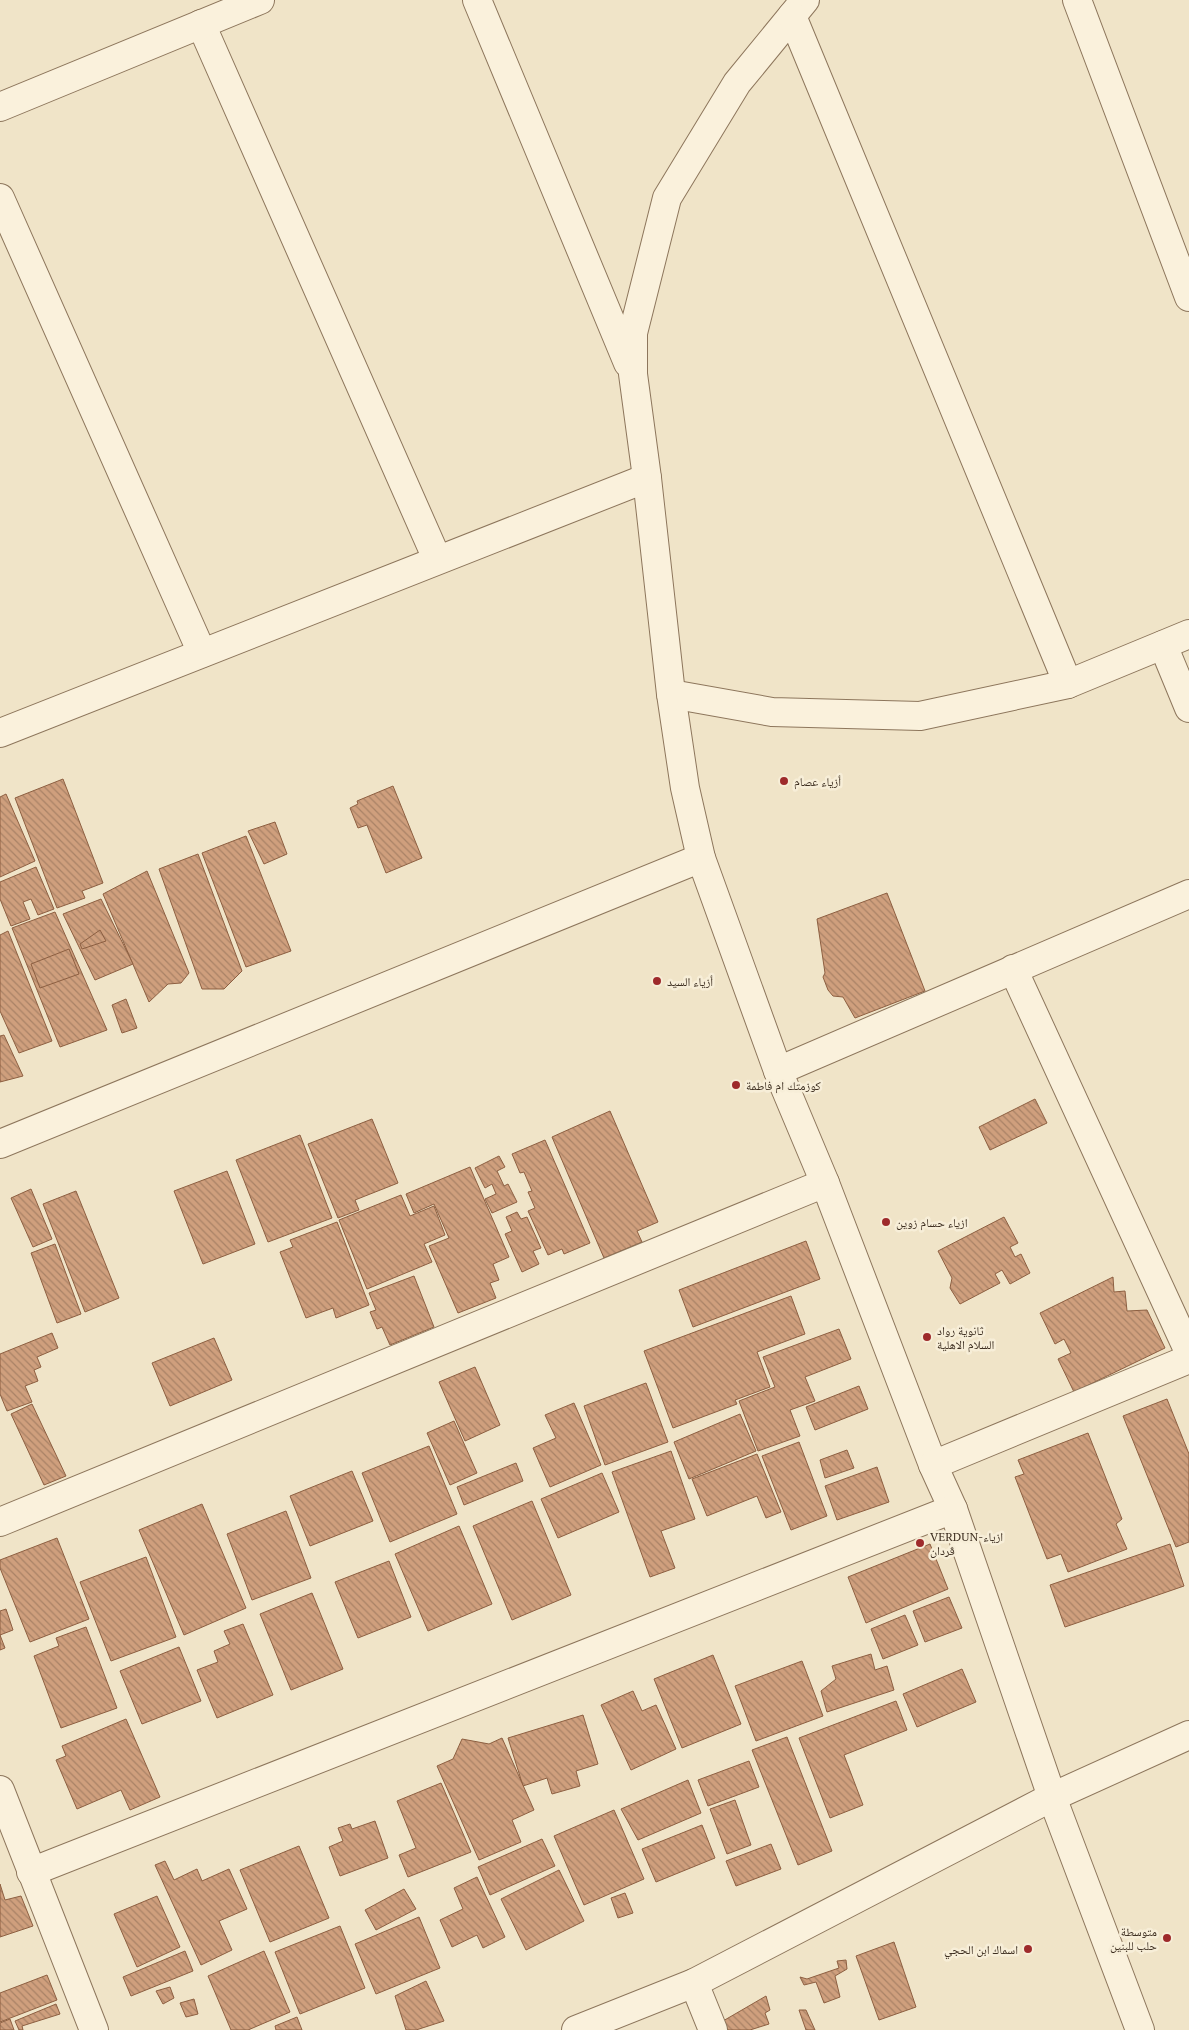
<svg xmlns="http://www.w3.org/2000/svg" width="1189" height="2030" font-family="'PT Serif','Noto Naskh Arabic',serif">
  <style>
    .building { fill: url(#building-back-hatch); stroke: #8d5f41 }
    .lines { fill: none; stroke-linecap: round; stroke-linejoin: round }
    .minor-casing { stroke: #8d765c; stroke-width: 30 }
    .minor { stroke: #faf1dc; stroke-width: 28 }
    .poi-dot { fill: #9e2a2b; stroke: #f7eed8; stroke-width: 2 }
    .labels { text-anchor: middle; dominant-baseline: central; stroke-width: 5; stroke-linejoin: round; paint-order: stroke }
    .poi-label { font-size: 12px; fill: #3d2e20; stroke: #f7eed8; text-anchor: start }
  </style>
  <defs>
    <pattern id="building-back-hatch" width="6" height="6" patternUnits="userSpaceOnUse" patternTransform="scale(1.25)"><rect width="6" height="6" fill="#cf9f7d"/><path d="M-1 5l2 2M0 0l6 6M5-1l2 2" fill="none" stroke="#a98266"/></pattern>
  </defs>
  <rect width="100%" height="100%" fill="#f0e4c8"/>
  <g class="building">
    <polygon points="63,779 103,883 82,891 85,898 57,908 15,798"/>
    <polygon points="393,786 422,858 386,873 367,825 358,828 350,808 358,804 357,801"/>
    <polygon points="6,794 35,861 0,877 0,797"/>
    <polygon points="275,822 287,854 264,864 248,831"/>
    <polygon points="246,836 291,951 246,967 202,853"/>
    <polygon points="198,854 242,971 224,989 202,989 159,869"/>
    <polygon points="36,867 54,909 38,915 31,899 23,902 30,919 11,926 0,899 0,882"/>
    <polygon points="147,871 189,973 181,983 168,984 149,1002 103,894"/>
    <polygon points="887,893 925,991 855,1018 843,997 833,996 828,990 823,977 825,973 817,919"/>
    <polygon points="101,899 133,964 95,980 63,914"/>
    <polygon points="55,912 107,1030 60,1047 12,928"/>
    <polygon points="100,930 106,941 82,949 80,944"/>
    <polygon points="8,931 52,1041 19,1053 0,1011 0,935"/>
    <polygon points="69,949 79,974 40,988 31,964"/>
    <polygon points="126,999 137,1028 122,1033 112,1005"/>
    <polygon points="4,1035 23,1076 0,1082 0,1036"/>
    <polygon points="1035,1099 1047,1123 990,1150 979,1127"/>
    <polygon points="610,1111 658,1222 637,1231 642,1242 604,1258 552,1137"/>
    <polygon points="372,1119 398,1183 355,1200 359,1210 338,1218 308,1144"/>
    <polygon points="300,1135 332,1218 268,1242 236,1160"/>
    <polygon points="545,1140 590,1243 564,1254 562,1249 548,1255 528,1211 535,1208 528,1192 532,1191 524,1172 520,1173 512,1154"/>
    <polygon points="499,1156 505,1167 497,1171 504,1186 508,1184 517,1202 492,1213 485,1199 496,1194 492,1184 485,1188 475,1168"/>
    <polygon points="470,1167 509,1257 493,1264 499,1280 490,1283 496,1298 458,1313 429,1246 449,1238 434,1204 414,1213 406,1194"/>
    <polygon points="227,1171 255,1244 203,1264 174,1191"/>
    <polygon points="31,1189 52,1239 33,1247 11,1198"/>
    <polygon points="76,1191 119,1298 85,1312 43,1204"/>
    <polygon points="401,1195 410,1216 434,1206 445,1235 424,1244 432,1262 367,1289 339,1220"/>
    <polygon points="517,1212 521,1219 527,1217 541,1248 533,1251 539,1264 522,1272 505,1234 512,1231 506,1217"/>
    <polygon points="1004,1217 1018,1243 1010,1247 1015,1257 1021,1254 1030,1273 1010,1284 1002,1270 995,1274 1000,1283 960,1304 950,1288 952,1278 938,1251"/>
    <polygon points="337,1222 369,1305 336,1318 333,1308 306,1318 280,1252 293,1247 290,1240"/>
    <polygon points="806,1241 820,1279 693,1327 679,1290"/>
    <polygon points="55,1244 81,1314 57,1323 31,1253"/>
    <polygon points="414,1276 434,1327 390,1345 382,1327 377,1329 370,1312 376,1310 369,1293"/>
    <polygon points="1113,1277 1114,1292 1125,1291 1127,1311 1147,1310 1165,1348 1074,1392 1058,1359 1071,1353 1064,1339 1055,1344 1040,1313"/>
    <polygon points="791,1296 805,1334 757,1352 770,1387 735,1400 737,1404 673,1428 644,1351"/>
    <polygon points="839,1329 851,1359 805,1377 815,1401 790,1410 800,1436 758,1451 739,1401 775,1387 763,1357"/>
    <polygon points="52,1333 58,1348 37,1357 41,1367 34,1370 38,1381 25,1386 32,1402 7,1411 0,1394 0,1354"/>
    <polygon points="214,1338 232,1380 170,1406 152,1363"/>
    <polygon points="475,1367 500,1425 465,1441 439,1382"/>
    <polygon points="646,1383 668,1442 605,1465 584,1406"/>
    <polygon points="859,1386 868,1409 815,1430 806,1407"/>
    <polygon points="1167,1399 1189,1454 1189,1542 1176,1547 1123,1416"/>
    <polygon points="574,1403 601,1465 550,1487 533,1448 556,1438 545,1415"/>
    <polygon points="32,1404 66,1476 44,1485 11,1414"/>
    <polygon points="740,1414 756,1451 689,1479 674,1442"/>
    <polygon points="454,1421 477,1473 450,1485 427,1433"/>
    <polygon points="1088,1433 1122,1519 1116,1524 1127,1549 1068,1572 1061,1554 1047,1559 1015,1477 1024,1474 1018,1460"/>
    <polygon points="799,1442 827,1516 791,1530 762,1456"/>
    <polygon points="429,1446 457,1514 390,1542 362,1473"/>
    <polygon points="847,1450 854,1468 825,1478 820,1460"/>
    <polygon points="671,1451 695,1519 661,1531 675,1568 650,1577 612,1472"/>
    <polygon points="757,1454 781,1512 766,1518 757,1496 707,1516 692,1479"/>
    <polygon points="516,1463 523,1481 464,1505 457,1487"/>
    <polygon points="877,1467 889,1502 837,1520 825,1486"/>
    <polygon points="352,1471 373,1521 310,1546 290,1496"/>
    <polygon points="602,1473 619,1512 558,1538 541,1499"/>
    <polygon points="532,1501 571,1595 512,1620 473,1526"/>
    <polygon points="202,1504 246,1608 184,1635 139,1530"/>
    <polygon points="286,1511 311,1578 252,1600 227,1534"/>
    <polygon points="459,1526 492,1604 428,1631 395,1554"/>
    <polygon points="57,1538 89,1619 30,1642 0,1568 0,1560"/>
    <polygon points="930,1544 948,1589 866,1623 848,1577"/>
    <polygon points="1170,1544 1184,1586 1065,1627 1050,1585"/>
    <polygon points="146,1557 176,1637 111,1661 80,1582"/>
    <polygon points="389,1561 411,1617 358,1638 335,1582"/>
    <polygon points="312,1593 343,1669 291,1690 260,1614"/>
    <polygon points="949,1597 962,1628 925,1642 913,1611"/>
    <polygon points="6,1609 13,1630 0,1635 5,1648 0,1650 0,1611"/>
    <polygon points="905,1615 918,1645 883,1659 871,1629"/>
    <polygon points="243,1624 273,1695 217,1718 197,1670 218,1662 214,1651 230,1644 224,1631"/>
    <polygon points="86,1627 117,1708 61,1728 34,1656 59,1646 56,1638"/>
    <polygon points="179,1647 201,1701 142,1724 120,1671"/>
    <polygon points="871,1654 875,1670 887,1666 894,1690 827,1712 821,1691 836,1679 832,1666"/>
    <polygon points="713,1655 741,1724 682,1748 654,1679"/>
    <polygon points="802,1661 823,1716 756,1741 735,1686"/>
    <polygon points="962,1669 976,1702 917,1727 903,1694"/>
    <polygon points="633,1691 642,1711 656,1705 676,1749 631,1770 601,1705"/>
    <polygon points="896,1701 907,1730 844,1755 863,1805 830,1818 799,1738"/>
    <polygon points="583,1715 598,1764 576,1771 580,1786 552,1794 547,1778 523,1786 508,1738"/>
    <polygon points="126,1719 160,1797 130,1810 121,1790 77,1809 56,1760 66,1756 62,1746"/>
    <polygon points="787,1737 832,1851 798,1865 752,1750"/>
    <polygon points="502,1738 534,1810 512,1820 521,1842 479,1860 437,1766 453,1759 462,1739 489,1744"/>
    <polygon points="749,1761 759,1787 708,1806 698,1780"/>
    <polygon points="688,1780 701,1813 638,1840 621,1809"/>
    <polygon points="441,1783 471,1852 408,1877 399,1855 416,1848 397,1801"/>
    <polygon points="735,1800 751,1845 727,1854 710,1809"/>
    <polygon points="614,1810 644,1879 584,1905 554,1836"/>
    <polygon points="375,1821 388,1858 340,1876 329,1847 343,1841 338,1828 350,1824 352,1829"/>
    <polygon points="702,1825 715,1858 656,1882 642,1849"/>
    <polygon points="542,1839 555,1866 490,1895 478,1867"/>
    <polygon points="771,1844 781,1869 736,1886 726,1861"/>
    <polygon points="299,1846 329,1918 270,1942 240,1870"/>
    <polygon points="165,1861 174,1880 197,1869 202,1881 229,1869 247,1909 219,1921 232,1950 201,1965 155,1865"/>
    <polygon points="559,1870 584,1921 526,1950 501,1899"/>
    <polygon points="477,1877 505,1937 483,1948 477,1935 452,1947 440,1920 463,1909 454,1888"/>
    <polygon points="0,1884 5,1900 21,1896 33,1926 0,1937"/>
    <polygon points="404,1889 416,1909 376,1930 365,1910"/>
    <polygon points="625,1893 633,1913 618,1918 611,1898"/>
    <polygon points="157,1896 180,1947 137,1967 114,1914"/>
    <polygon points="419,1917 440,1968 376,1994 355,1944"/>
    <polygon points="340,1926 365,1988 300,2014 275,1952"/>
    <polygon points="894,1942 916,2007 879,2020 856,1956"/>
    <polygon points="185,1951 193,1971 131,1996 123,1977"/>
    <polygon points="264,1951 290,2012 248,2030 231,2030 208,1976"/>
    <polygon points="846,1960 847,1969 835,1976 840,1997 824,2003 816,1982 804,1985 800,1977 807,1979 839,1968 837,1961"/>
    <polygon points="47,1975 57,2000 0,2022 0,1993"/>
    <polygon points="426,1981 444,2021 416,2030 406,2030 395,1996"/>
    <polygon points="170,1987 174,1998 163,2004 156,1991"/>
    <polygon points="766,1996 770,2010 765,2013 769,2024 750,2030 728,2030 723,2021"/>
    <polygon points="194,1999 198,2014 186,2017 180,2003"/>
    <polygon points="56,2004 60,2014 22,2026 23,2030 19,2030 15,2021"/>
    <polygon points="799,2010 806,2010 815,2030 806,2030"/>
    <polygon points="297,2017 302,2030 276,2030 275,2026"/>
    <polygon points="10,2019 14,2030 0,2030 0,2023"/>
  </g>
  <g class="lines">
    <g class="minor-casing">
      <g id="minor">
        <polyline points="477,0 628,363"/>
        <polyline points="805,0 737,83 667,198 633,333 633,374 647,478 671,694 685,788 701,858 778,1071 825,1183 933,1465 953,1509 1052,1797 1140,2030"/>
        <polyline points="1077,0 1189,297"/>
        <polyline points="792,16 1068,684"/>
        <polyline points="201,24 437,559"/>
        <polyline points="0,107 260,0"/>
        <polyline points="0,198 202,653"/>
        <polyline points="1163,645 1189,708"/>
        <polyline points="671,694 772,712 920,716 1068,684 1189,634"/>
        <polyline points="0,733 647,478"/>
        <polyline points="1013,969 1189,1352"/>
        <polyline points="778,1071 1189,894"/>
        <polyline points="0,1144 701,858"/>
        <polyline points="933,1465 1189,1359"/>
        <polyline points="0,1522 825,1183"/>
        <polyline points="0,1790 94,2030"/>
        <polyline points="31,1872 953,1509"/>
        <polyline points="694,1983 713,2030"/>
        <polyline points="576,2030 694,1983 1052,1797 1189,1735"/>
      </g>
    </g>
    <use href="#minor" class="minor"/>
  </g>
  <g class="poi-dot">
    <circle cx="784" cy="781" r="5"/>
    <circle cx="657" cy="981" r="5"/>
    <circle cx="736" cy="1085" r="5"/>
    <circle cx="886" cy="1222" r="5"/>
    <circle cx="927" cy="1337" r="5"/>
    <circle cx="920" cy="1543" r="5"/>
    <circle cx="1167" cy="1938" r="5"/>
    <circle cx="1028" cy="1949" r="5"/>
  </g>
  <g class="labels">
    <g class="poi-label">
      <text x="794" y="781">أزياء عصام</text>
      <text x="667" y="981">أزياء السيد</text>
      <text x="746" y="1085">كوزمتك ام فاطمة</text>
      <text x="896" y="1222">ازياء حسام زوين</text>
      <text x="937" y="1330">ثانوية رواد<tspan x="937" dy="14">السلام الاهلية</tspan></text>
      <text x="930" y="1536">VERDUN-ازياء<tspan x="930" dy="14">ڤردان</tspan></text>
      <text x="1157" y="1931" text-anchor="end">متوسطة<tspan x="1157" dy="14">حلب للبنين</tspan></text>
      <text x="1018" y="1949" text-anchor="end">اسماك ابن الحجي</text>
    </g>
  </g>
</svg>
